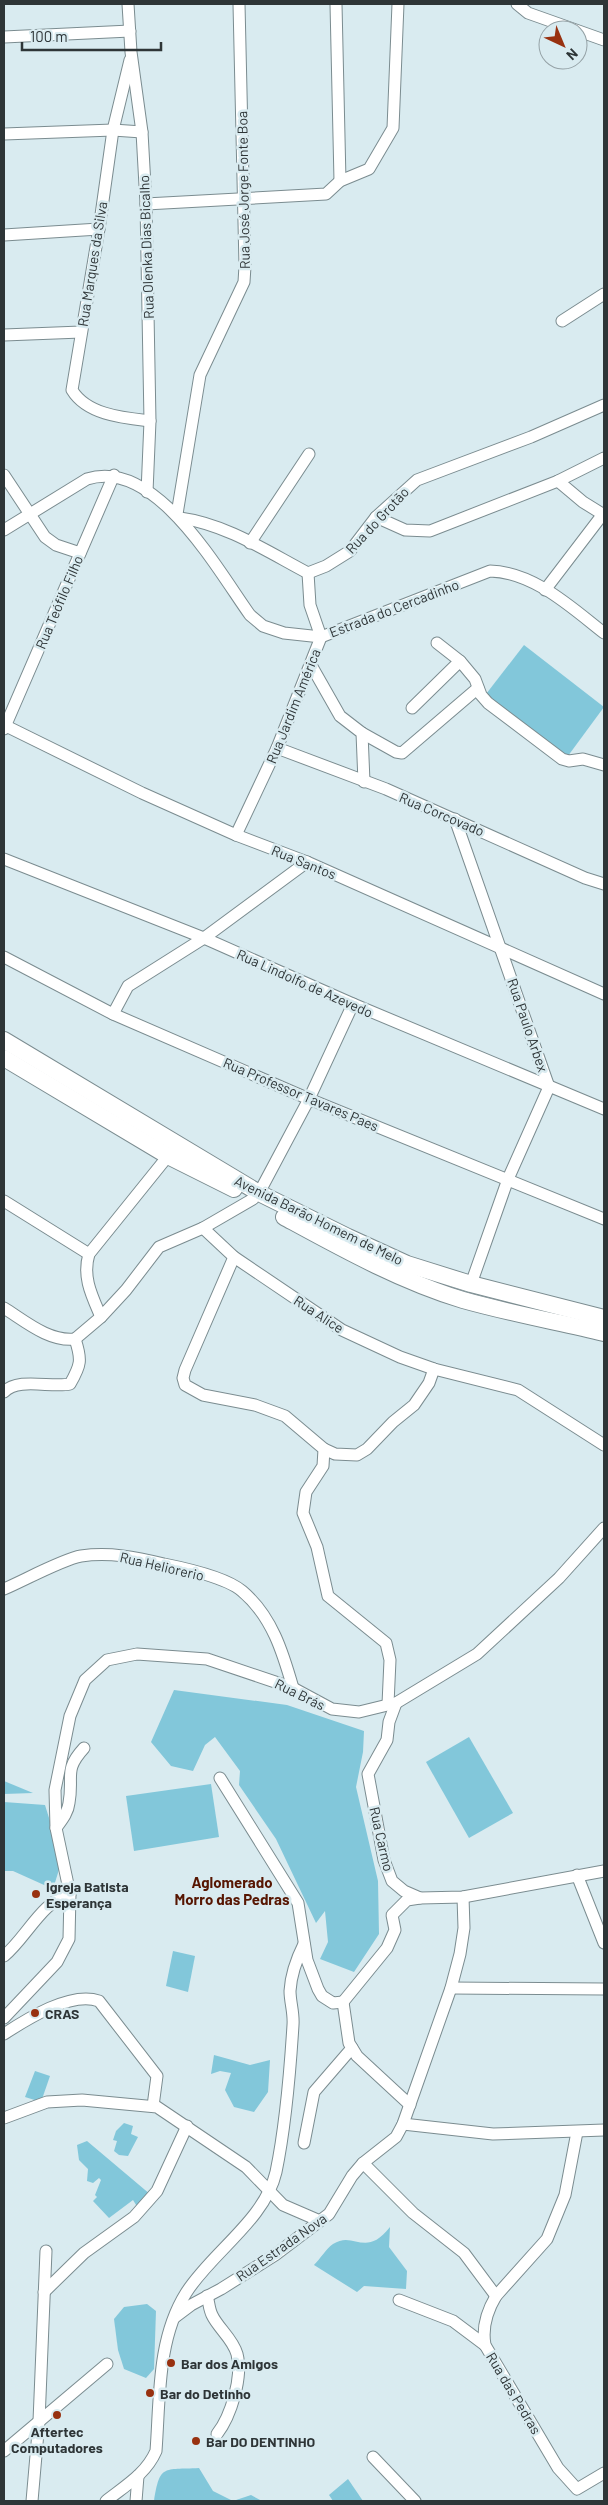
<svg xmlns="http://www.w3.org/2000/svg" width="608" height="2505" font-family="Barlow,sans-serif">
  <style>
    .green { fill: #82c7da }
    .lines { fill: none; stroke-linecap: round; stroke-linejoin: round }
    .minor-casing { stroke: #7b8c90; stroke-width: 13 }
    .secondary-casing { stroke: #7b8c90; stroke-width: 18 }
    .minor { stroke: #fff; stroke-width: 11 }
    .secondary { stroke: #fff; stroke-width: 16 }
    .poi-dot { fill: #983110; stroke: #d9ebf0; stroke-width: 2 }
    .labels { text-anchor: middle; dominant-baseline: central; stroke-width: 5; stroke-linejoin: round; paint-order: stroke }
    .street-label { font-size: 14px; fill: #2e3537; stroke: #d9ebf0 }
    .poi-label { font-size: 14px; font-weight: bold; fill: #2e3537; stroke: #d9ebf0; text-anchor: start }
    .neighbourhood-label { font-size: 15px; font-weight: bold; fill: #571602; stroke: #d9ebf0 }
  </style>
  <rect width="100%" height="100%" fill="#d9ebf0"/>
  <g class="green">
    <polygon points="524,645 604,707 565,760 483,698"/>
    <polygon points="174,1690 287,1705 364,1731 363,1752 356,1787 378,1881 379,1934 354,1972 320,1959 328,1942 325,1911 316,1923 276,1839 239,1785 240,1771 215,1737 205,1745 193,1771 171,1766 151,1742"/>
    <polygon points="469,1737 513,1813 469,1838 426,1762"/>
    <polygon points="4,1781 33,1793 4,1794"/>
    <polygon points="211,1784 219,1837 134,1851 126,1796"/>
    <polygon points="4,1802 45,1805 62,1860 53,1889 13,1871 4,1871"/>
    <polygon points="173,1951 195,1956 188,1992 166,1986"/>
    <polygon points="214,2055 250,2065 270,2060 268,2092 254,2112 234,2107 225,2090 231,2073 220,2071 211,2074"/>
    <polygon points="35,2071 50,2076 41,2102 25,2097"/>
    <polygon points="124,2123 133,2126 131,2134 138,2137 128,2156 119,2155 114,2151 117,2141 113,2140 116,2131"/>
    <polygon points="87,2141 151,2195 138,2208 133,2200 109,2218 93,2201 97,2197 95,2195 101,2180 99,2178 93,2183 87,2181 88,2169 79,2160 77,2145"/>
    <path d="M390,2227L389,2247L407,2271L406,2289L364,2286L357,2292L314,2265C320,2259 326,2249 333,2244C354,2230 365,2259 390,2227Z"/>
    <polygon points="147,2304 156,2311 154,2369 146,2378 124,2369 118,2350 114,2319 124,2307"/>
    <path d="M199,2468L213,2491L233,2501L251,2495L262,2501H154C160,2464 163,2470 199,2468Z"/>
    <polygon points="348,2479 363,2501 333,2501 329,2495"/>
  </g>
  <g class="lines">
    <g class="minor-casing">
      <g id="minor">
        <polyline points="128,4 131,52 142,132 146,204 150,421 147,492"/>
        <polyline points="336,4 340,181"/>
        <polyline points="517,4 528,13 604,40"/>
        <polyline points="4,37 130,31"/>
        <path d="M130,60L113,130L99,229L72,390C87,415 124,418 150,421"/>
        <polyline points="4,134 113,130 142,132"/>
        <polyline points="146,204 326,194 340,181 369,169 393,128 398,4"/>
        <polyline points="4,235 99,229"/>
        <polyline points="562,321 604,294"/>
        <polyline points="4,335 81,332"/>
        <polyline points="4,475 45,537 56,545 80,553"/>
        <polyline points="558,481 583,502 604,515"/>
        <polyline points="177,514 200,375 244,282 245,266 239,4"/>
        <polyline points="376,517 405,530 430,531 558,481 604,458"/>
        <path d="M180,518C226,524 268,552 308,573L326,566L350,551L376,517L417,480L531,437L604,405"/>
        <path d="M4,530L87,479C155,457 217,569 250,615L263,626L284,633L321,637L490,571C534,572 572,608 604,633"/>
        <polyline points="250,543 309,454"/>
        <polyline points="545,590 603,514"/>
        <polyline points="437,643 460,661"/>
        <polyline points="311,665 340,716 362,733 364,782"/>
        <polyline points="412,708 460,661 475,679 481,695 488,703 562,759 569,761 583,759 604,765"/>
        <polyline points="4,725 142,793 236,835 307,862 604,994"/>
        <polyline points="4,729 114,475"/>
        <polyline points="362,733 396,752 402,753 478,688"/>
        <polyline points="277,748 386,789 585,878 604,884"/>
        <polyline points="455,819 549,1087 508,1179 471,1284"/>
        <polyline points="236,835 277,748 321,637 310,605 308,573"/>
        <polyline points="4,859 204,938 353,1004 604,1109"/>
        <polyline points="4,957 113,1014 309,1099 604,1219"/>
        <polyline points="113,1014 128,986 204,938 307,862"/>
        <polyline points="259,1193 309,1099 353,1004"/>
        <polyline points="4,1201 89,1254"/>
        <polyline points="203,1228 234,1257 342,1330 400,1357 434,1369 518,1390 604,1445"/>
        <polyline points="234,1257 185,1370 183,1378 185,1385 203,1395 255,1405 285,1416 324,1449 323,1466 306,1492 303,1513 317,1547 328,1596 386,1643 390,1660 388,1704"/>
        <path d="M4,1308C25,1321 49,1342 75,1339"/>
        <path d="M101,1317C92,1296 82,1277 89,1254L168,1156"/>
        <polyline points="75,1339 101,1317 126,1290 159,1247 203,1228 253,1199"/>
        <path d="M4,1392C18,1377 51,1388 70,1384C81,1365 82,1360 75,1339"/>
        <polyline points="324,1449 335,1454 357,1455 367,1449 393,1422 414,1405 429,1383 434,1369"/>
        <path d="M4,1589C23,1581 63,1559 81,1556C110,1552 135,1557 164,1564C184,1568 227,1578 242,1591C272,1616 283,1653 293,1688"/>
        <polyline points="396,1703 389,1722 387,1740 368,1774 384,1860 392,1881 404,1891 420,1898 463,1897 604,1871"/>
        <polyline points="220,1778 298,1903 307,1960 318,1989 322,1996 333,2003 343,2002"/>
        <path d="M56,1828C61,1821 68,1813 69,1803C74,1776 63,1771 84,1748"/>
        <polyline points="577,1875 604,1943"/>
        <path d="M4,1956C26,1938 42,1901 70,1894"/>
        <polyline points="451,1988 604,1989"/>
        <polyline points="343,2002 387,1948 395,1930 392,1915 407,1900 420,1898"/>
        <polyline points="343,2002 349,2043 357,2056 410,2105"/>
        <polyline points="4,2018 57,1962 69,1939 70,1894 56,1828 55,1790 70,1716 85,1680 107,1660 137,1654 207,1659 293,1688 332,1709 359,1712 396,1703 477,1654 559,1578 604,1528"/>
        <path d="M4,2034C27,2019 71,1991 99,2001L157,2076L153,2106"/>
        <polyline points="4,2118 47,2102 82,2100 157,2107 246,2167 283,2205 320,2221"/>
        <polyline points="403,2124 493,2134 604,2130"/>
        <path d="M577,2132L565,2195L547,2239L496,2296C487,2311 482,2328 485,2345L558,2468L577,2489L604,2473"/>
        <polyline points="304,2143 314,2092 352,2048"/>
        <polyline points="363,2163 413,2213 464,2253 496,2296"/>
        <polyline points="44,2292 84,2253 134,2217 157,2191 187,2126"/>
        <path d="M207,2296C209,2302 209,2309 212,2315C218,2328 233,2339 237,2354C243,2377 231,2416 217,2434"/>
        <polyline points="399,2300 453,2321 485,2345"/>
        <polyline points="175,2317 191,2305 221,2289 275,2255 329,2214 352,2176 363,2163 396,2137 403,2124 451,1988 460,1954 464,1928 463,1897"/>
        <polyline points="4,2451 107,2364"/>
        <polyline points="373,2457 415,2501"/>
        <polyline points="32,2501 39,2421 46,2251"/>
        <path d="M106,2501C125,2486 146,2474 156,2451C160,2398 157,2339 186,2293C211,2253 265,2220 276,2172C286,2124 290,2073 293,2025C294,2013 290,2002 290,1991C291,1974 297,1958 304,1944"/>
        <polyline points="136,2501 138,2476"/>
      </g>
    </g>
    <g class="secondary-casing">
      <g id="secondary">
        <polyline points="4,1040 259,1193 348,1237 407,1264 471,1284 604,1318"/>
        <polyline points="4,1058 168,1156 234,1189"/>
        <path d="M284,1217C341,1248 400,1281 463,1300C509,1313 558,1322 604,1333"/>
      </g>
    </g>
    <use href="#minor" class="minor"/>
    <use href="#secondary" class="secondary"/>
  </g>
  <g class="poi-dot">
    <circle cx="36" cy="1894" r="5"/>
    <circle cx="35" cy="2013" r="5"/>
    <circle cx="171" cy="2363" r="5"/>
    <circle cx="150" cy="2393" r="5"/>
    <circle cx="57" cy="2415" r="5"/>
    <circle cx="196" cy="2441" r="5"/>
  </g>
  <g class="labels">
    <g class="street-label">
      <text transform="translate(243 190) rotate(-91)">Rua José Jorge Fonte Boa</text>
      <text transform="translate(146 247) rotate(-92)">Rua Olenka Dias Bicalho</text>
      <text transform="translate(92 264) rotate(-81)">Rua Marques da Silva</text>
      <text transform="translate(377 520) rotate(-47)">Rua do Grotão</text>
      <text transform="translate(59 602) rotate(-67)">Rua Teófilo Filho</text>
      <text transform="translate(394 608) rotate(-21)">Estrada do Cercadinho</text>
      <text transform="translate(293 706) rotate(-68)">Rua Jardim América</text>
      <text transform="translate(442 814) rotate(23)">Rua Corcovado</text>
      <text transform="translate(304 862) rotate(22)">Rua Santos</text>
      <text transform="translate(305 983) rotate(24)">Rua Lindolfo de Azevedo</text>
      <text transform="translate(528 1025) rotate(71)">Rua Paulo Arbex</text>
      <text transform="translate(301 1094) rotate(23)">Rua Professor Tavares Paes</text>
      <text transform="translate(319 1220) rotate(26)">Avenida Barão Homem de Melo</text>
      <text transform="translate(319 1314) rotate(33)">Rua Alice</text>
      <text transform="translate(162 1566) rotate(13)">Rua Heliorerio</text>
      <text transform="translate(300 1694) rotate(26)">Rua Brás</text>
      <text transform="translate(382 1839) rotate(77)">Rua Carmo</text>
      <text transform="translate(281 2247) rotate(-35)">Rua Estrada Nova</text>
      <text transform="translate(514 2393) rotate(59)">Rua das Pedras</text>
    </g>
    <g class="poi-label">
      <text x="46" y="1886">Igreja Batista<tspan x="46" dy="16">Esperança</tspan></text>
      <text x="45" y="2013">CRAS</text>
      <text x="181" y="2363">Bar dos Amigos</text>
      <text x="160" y="2393">Bar do Detinho</text>
      <text x="57" y="2431" text-anchor="middle">Aftertec<tspan x="57" dy="16">Computadores</tspan></text>
      <text x="206" y="2441">Bar DO DENTINHO</text>
    </g>
    <g class="neighbourhood-label">
      <text x="232" y="1882">Aglomerado<tspan x="232" dy="17">Morro das Pedras</tspan></text>
    </g>
  </g>
  <rect width="608" height="2505" fill="none" stroke="#2e3537" stroke-width="10"/>
  <g transform="translate(563 45) rotate(136)"><circle r="24" fill="#d9ebf0" stroke="#95a2a6"/>
  <path d="M0-4L9 19L0 12L-9 19Z" fill="#983110"/>
  <text y="-8" font-size="14" font-weight="bold" text-anchor="middle" fill="#2e3537">N</text>
  </g>
  <path d="M22 42v8h139v-8" fill="none" stroke="#2e3537" stroke-width="2.5"/>
  <text x="30" y="42" font-size="15" fill="#2e3537" stroke="#d9ebf0" stroke-width="4" paint-order="stroke">100 m</text>
</svg>
